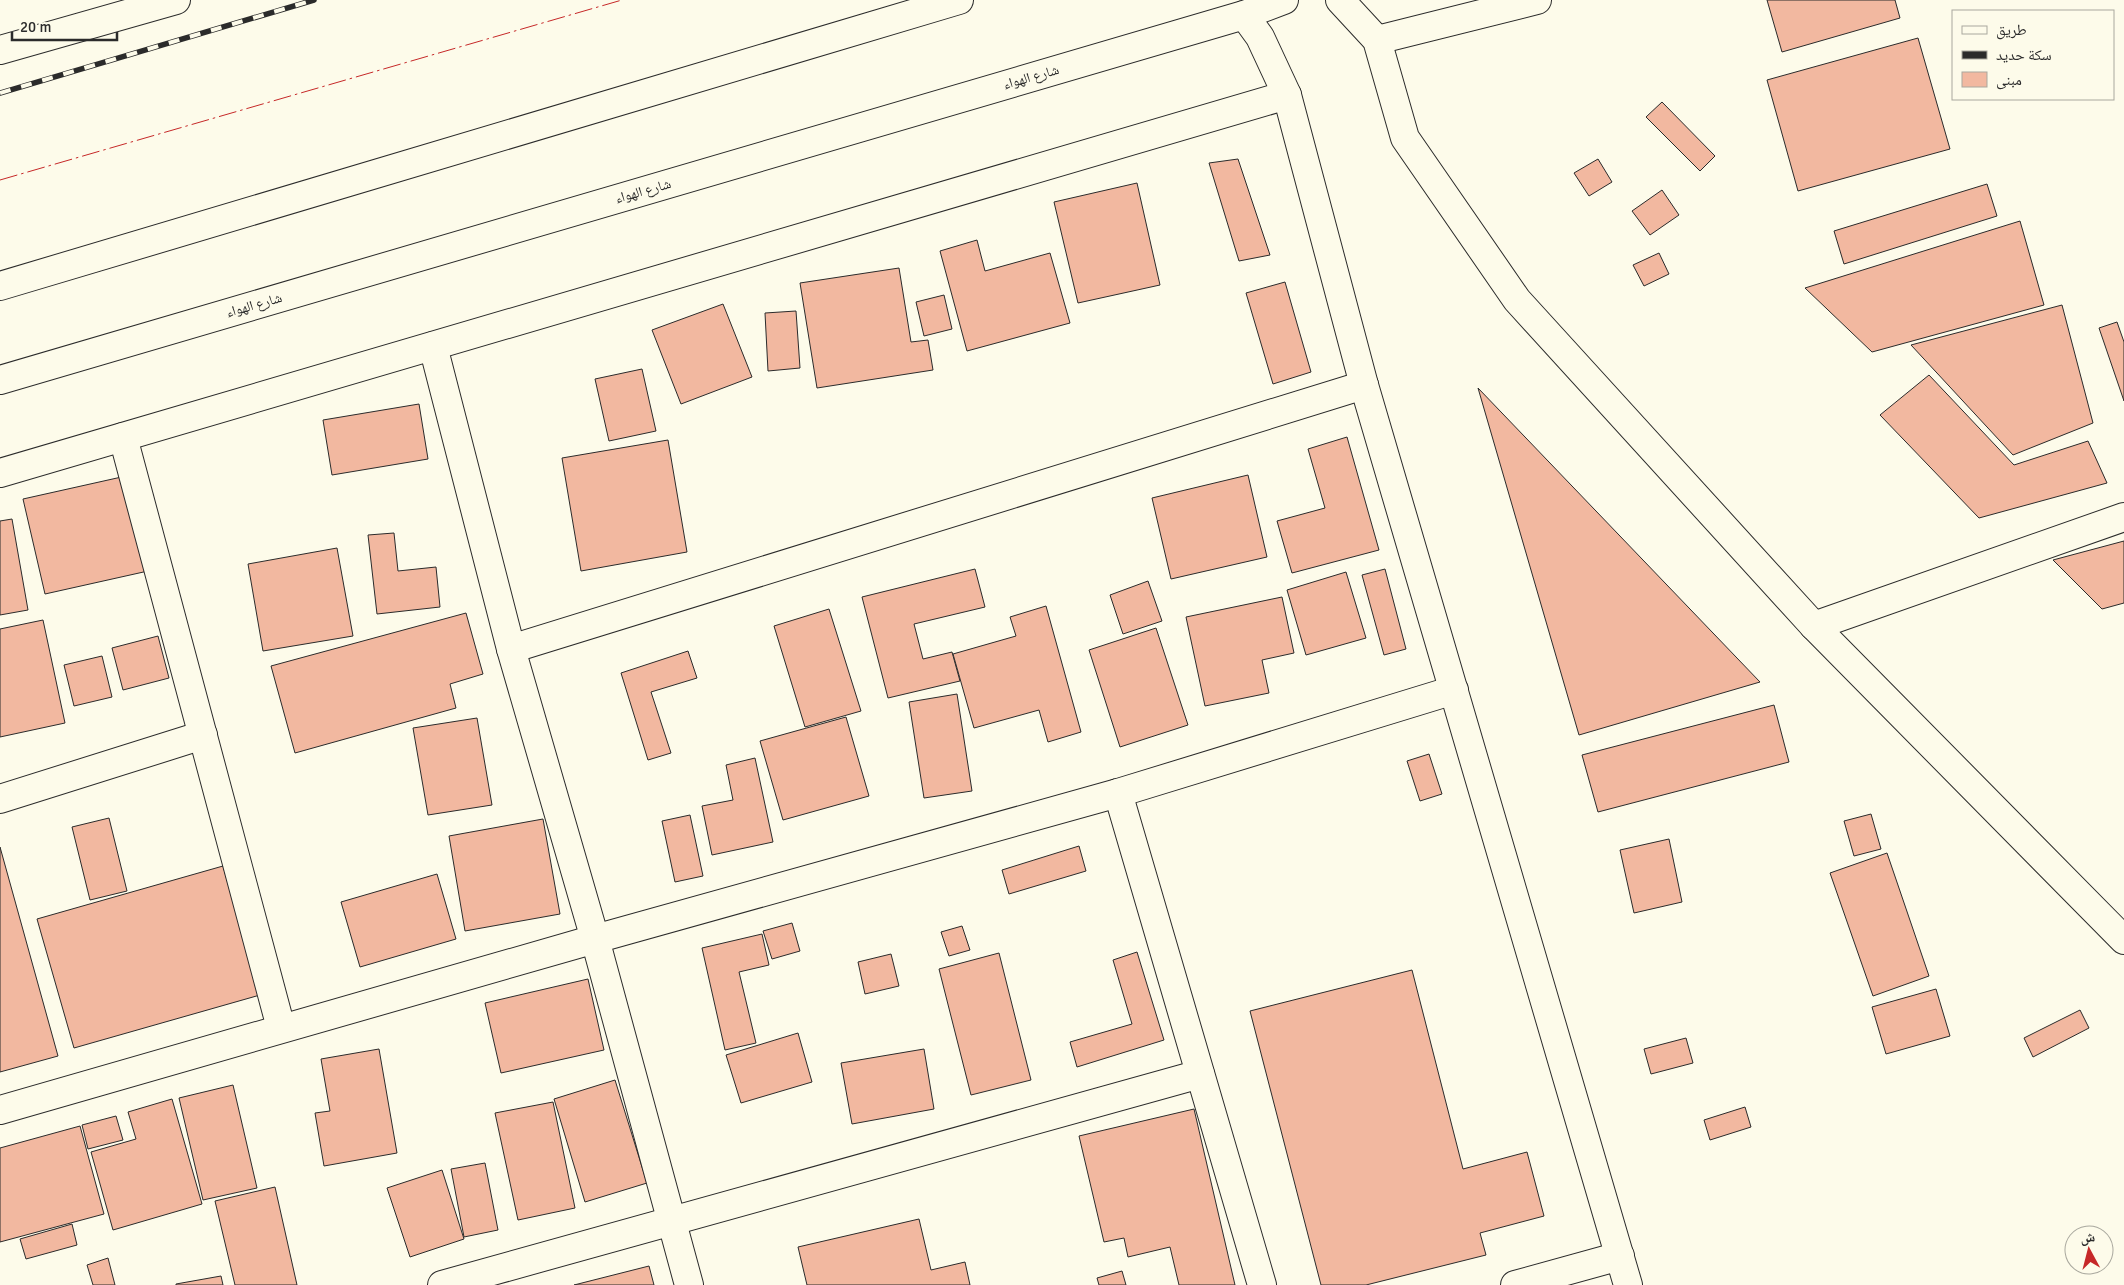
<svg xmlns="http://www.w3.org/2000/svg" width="2124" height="1285" font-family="Signika,'Noto Naskh Arabic',sans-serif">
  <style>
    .building { fill: #f2b8a0; stroke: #2b2b2b }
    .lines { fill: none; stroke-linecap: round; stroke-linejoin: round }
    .minor-casing { stroke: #2b2b2b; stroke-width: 30 }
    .tertiary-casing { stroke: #2b2b2b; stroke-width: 30 }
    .trunk-casing { stroke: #2b2b2b; stroke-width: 30 }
    .minor { stroke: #fdfbea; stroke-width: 28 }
    .tertiary { stroke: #fdfbea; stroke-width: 28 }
    .trunk { stroke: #fdfbea; stroke-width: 28 }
    .rail-casing { stroke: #2b2b2b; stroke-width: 5.5 }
    .rail { stroke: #fdfbea; stroke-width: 4; stroke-dasharray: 11; stroke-linecap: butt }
    .power { stroke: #c62828; stroke-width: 1; stroke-dasharray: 18 4 2.5 4; stroke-linecap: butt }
    .labels { text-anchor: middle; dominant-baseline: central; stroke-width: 4; stroke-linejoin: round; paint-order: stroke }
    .street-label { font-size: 14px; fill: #2b2b2b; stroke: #fdfbea }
  </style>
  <rect width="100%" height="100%" fill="#fdfbea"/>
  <g class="building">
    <polygon points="1767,0 1895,0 1900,18 1782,52"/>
    <polygon points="1918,38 1950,149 1798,191 1767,80"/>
    <polygon points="1662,102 1715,156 1700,171 1646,117"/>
    <polygon points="1238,159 1270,255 1239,261 1209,163"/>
    <polygon points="1598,159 1612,182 1589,196 1574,173"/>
    <polygon points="1137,183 1160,285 1078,303 1054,202"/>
    <polygon points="1987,184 1997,216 1844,264 1834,231"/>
    <polygon points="1662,190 1679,215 1650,235 1632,211"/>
    <polygon points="2020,221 2044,305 1872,352 1805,288"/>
    <polygon points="977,240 985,271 1050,253 1070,323 967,351 940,251"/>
    <polygon points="1659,253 1669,274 1644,286 1633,265"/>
    <polygon points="899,268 911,342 928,340 933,370 817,388 800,283"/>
    <polygon points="1285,282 1311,372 1273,384 1246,293"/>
    <polygon points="944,295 952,329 924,336 916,302"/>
    <polygon points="723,304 752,377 681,404 652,330"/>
    <polygon points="2062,305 2093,423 2013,455 1911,345"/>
    <polygon points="796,311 800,368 768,371 765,313"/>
    <polygon points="2117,322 2124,342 2124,401 2099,328"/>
    <polygon points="642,369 656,431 609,441 595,379"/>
    <polygon points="1929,375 2014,465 2088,441 2107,483 1979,518 1880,415"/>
    <polygon points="1478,388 1760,682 1579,735"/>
    <polygon points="419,404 428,459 332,475 323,420"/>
    <polygon points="1347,437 1379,550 1292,573 1277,521 1325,508 1308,449"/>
    <polygon points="668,440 687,552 581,571 562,458"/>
    <polygon points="1248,475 1267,557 1171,579 1152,498"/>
    <polygon points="126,476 148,571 45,594 23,499"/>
    <polygon points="12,519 28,610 0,615 0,521"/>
    <polygon points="394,533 398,571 436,567 440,607 377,614 368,535"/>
    <polygon points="2124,541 2124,603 2102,609 2053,560"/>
    <polygon points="337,548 353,636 263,651 248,564"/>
    <polygon points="975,569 985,607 914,624 923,659 952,652 960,681 888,698 862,597"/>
    <polygon points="1385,569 1406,649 1384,655 1362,575"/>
    <polygon points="1346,572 1366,638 1306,655 1287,590"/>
    <polygon points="1148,581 1162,621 1123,634 1110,595"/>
    <polygon points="1282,597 1294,653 1262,660 1269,693 1205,706 1186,617"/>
    <polygon points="1046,606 1081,732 1048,742 1039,710 974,728 953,654 1016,636 1010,617"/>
    <polygon points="829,609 861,711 805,727 774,626"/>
    <polygon points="466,613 483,674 450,684 456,708 295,753 271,666"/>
    <polygon points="43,620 65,723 0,737 0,629"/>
    <polygon points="1156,628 1188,725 1120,747 1089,650"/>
    <polygon points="158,636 169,678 123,690 112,648"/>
    <polygon points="688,651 697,678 651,692 671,753 648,760 621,673"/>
    <polygon points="102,656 112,697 74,706 64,665"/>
    <polygon points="957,694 972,791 924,798 909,702"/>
    <polygon points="1774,705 1789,762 1598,812 1582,755"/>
    <polygon points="846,717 869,796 783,820 760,741"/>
    <polygon points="477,718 492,805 428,815 413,728"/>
    <polygon points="1429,754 1442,794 1420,801 1407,761"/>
    <polygon points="755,758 773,842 712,855 702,806 733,800 726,765"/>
    <polygon points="1871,814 1881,849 1854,856 1844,821"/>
    <polygon points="690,815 703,876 675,882 662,821"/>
    <polygon points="109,818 127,891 90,900 72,827"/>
    <polygon points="543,819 560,914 465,931 449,836"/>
    <polygon points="1669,839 1682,902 1634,913 1620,850"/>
    <polygon points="1079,846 1086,871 1009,894 1002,870"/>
    <polygon points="0,847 58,1056 0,1072"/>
    <polygon points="1887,853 1929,976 1873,996 1830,873"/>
    <polygon points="223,866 260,995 74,1048 37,919"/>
    <polygon points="437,874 456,939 360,967 341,902"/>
    <polygon points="792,923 800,951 772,959 763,931"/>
    <polygon points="962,926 970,950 949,956 941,932"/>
    <polygon points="762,934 769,965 739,972 756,1043 725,1050 702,948"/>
    <polygon points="1137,952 1164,1040 1077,1067 1070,1042 1132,1024 1113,960"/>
    <polygon points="999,953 1031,1080 971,1095 939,969"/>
    <polygon points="891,954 899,986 865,994 858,962"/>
    <polygon points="1412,970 1463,1169 1527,1152 1544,1216 1480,1233 1486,1255 1366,1285 1321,1285 1250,1011"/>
    <polygon points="588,979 604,1050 501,1073 485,1003"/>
    <polygon points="1936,989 1950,1036 1886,1054 1872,1007"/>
    <polygon points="2080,1010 2089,1028 2033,1057 2024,1038"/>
    <polygon points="798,1033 812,1082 741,1103 726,1055"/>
    <polygon points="1686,1038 1693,1063 1651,1074 1644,1049"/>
    <polygon points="379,1049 397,1153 324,1166 315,1113 330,1111 321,1059"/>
    <polygon points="924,1049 934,1109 852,1124 841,1063"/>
    <polygon points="615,1080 647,1183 585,1202 554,1099"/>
    <polygon points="233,1085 257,1188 203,1200 179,1098"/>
    <polygon points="172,1099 202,1204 113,1230 91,1152 136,1139 128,1112"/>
    <polygon points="553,1102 575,1208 518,1220 495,1113"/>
    <polygon points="1745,1107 1751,1127 1710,1140 1704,1120"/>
    <polygon points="1194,1109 1235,1285 1179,1285 1170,1247 1128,1257 1124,1238 1104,1242 1079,1136"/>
    <polygon points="116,1116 123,1140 88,1149 82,1125"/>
    <polygon points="80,1126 104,1214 0,1242 0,1148"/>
    <polygon points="485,1163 498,1230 464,1237 451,1169"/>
    <polygon points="442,1170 464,1239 410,1257 387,1188"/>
    <polygon points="275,1187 297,1285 235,1285 215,1201"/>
    <polygon points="919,1219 931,1270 965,1262 970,1285 807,1285 798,1247"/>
    <polygon points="72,1224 77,1245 26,1259 20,1239"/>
    <polygon points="108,1258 115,1285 93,1285 87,1265"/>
    <polygon points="649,1266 654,1285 574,1285"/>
    <polygon points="1122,1271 1126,1285 1099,1285 1097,1278"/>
    <polygon points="221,1276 223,1285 176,1285 176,1284"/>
  </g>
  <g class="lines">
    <g class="minor-casing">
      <g id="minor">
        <polyline points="1340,0 1377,40 1405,138 1517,300 1814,626 2124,940"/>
        <polyline points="1377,40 1537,0"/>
        <polyline points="0,50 176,0"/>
        <polyline points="433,346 511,649 595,939 689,1285"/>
        <polyline points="123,437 281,1028"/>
        <polyline points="0,473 1287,95"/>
        <polyline points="1814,626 2124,517"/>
        <polyline points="511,649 1364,385"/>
        <polyline points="1118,793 1262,1285"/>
        <polyline points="0,799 203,735"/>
        <polyline points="0,1110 595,939 1118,793 1454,690"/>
        <polyline points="442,1285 1200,1074"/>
        <polyline points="1515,1285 1620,1256"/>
      </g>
    </g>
    <g class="tertiary-casing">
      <polyline id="tertiary" points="1244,15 1260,37 1287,95 1364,385 1628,1285"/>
    </g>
    <g class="trunk-casing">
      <g id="trunk">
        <polyline points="0,286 959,0"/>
        <polyline points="0,380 1244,15 1284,0"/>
      </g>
    </g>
    <use href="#minor" class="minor"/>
    <use href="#tertiary" class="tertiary"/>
    <use href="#trunk" class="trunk"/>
    <g class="rail-casing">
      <polyline id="rail" points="0,93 314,0"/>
    </g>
    <use href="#rail" class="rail"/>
    <polyline class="power" points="0,180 622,0"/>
  </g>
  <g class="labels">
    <g class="street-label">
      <text transform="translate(1031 77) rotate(-16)">شارع الهواء</text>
      <text transform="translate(643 191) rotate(-16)">شارع الهواء</text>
      <text transform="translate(254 305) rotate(-16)">شارع الهواء</text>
    </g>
  </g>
  <rect x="1952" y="10" width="162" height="90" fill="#fdfbea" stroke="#a9a89e"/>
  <rect x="1962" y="26" width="25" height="8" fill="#fdfbea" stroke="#a9a89e"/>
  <text x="1996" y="35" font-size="15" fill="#2b2b2b">طريق</text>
  <rect x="1962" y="51" width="25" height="8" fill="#2b2b2b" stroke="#a9a89e"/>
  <text x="1996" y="60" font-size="15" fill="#2b2b2b">سكة حديد</text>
  <rect x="1962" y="72" width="25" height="15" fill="#f2b8a0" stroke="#a9a89e"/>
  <text x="1996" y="85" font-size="15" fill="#2b2b2b">مبنى</text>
  <g transform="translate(2089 1250) rotate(353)"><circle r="24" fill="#fdfbea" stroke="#a9a89e"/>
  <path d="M0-4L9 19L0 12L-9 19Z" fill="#c62828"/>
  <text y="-8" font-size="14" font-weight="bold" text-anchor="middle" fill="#2b2b2b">ش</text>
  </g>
  <path d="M12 32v8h105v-8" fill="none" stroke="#2b2b2b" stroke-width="2.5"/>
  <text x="20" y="32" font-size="15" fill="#2b2b2b" stroke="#fdfbea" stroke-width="4" paint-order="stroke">20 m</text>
</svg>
